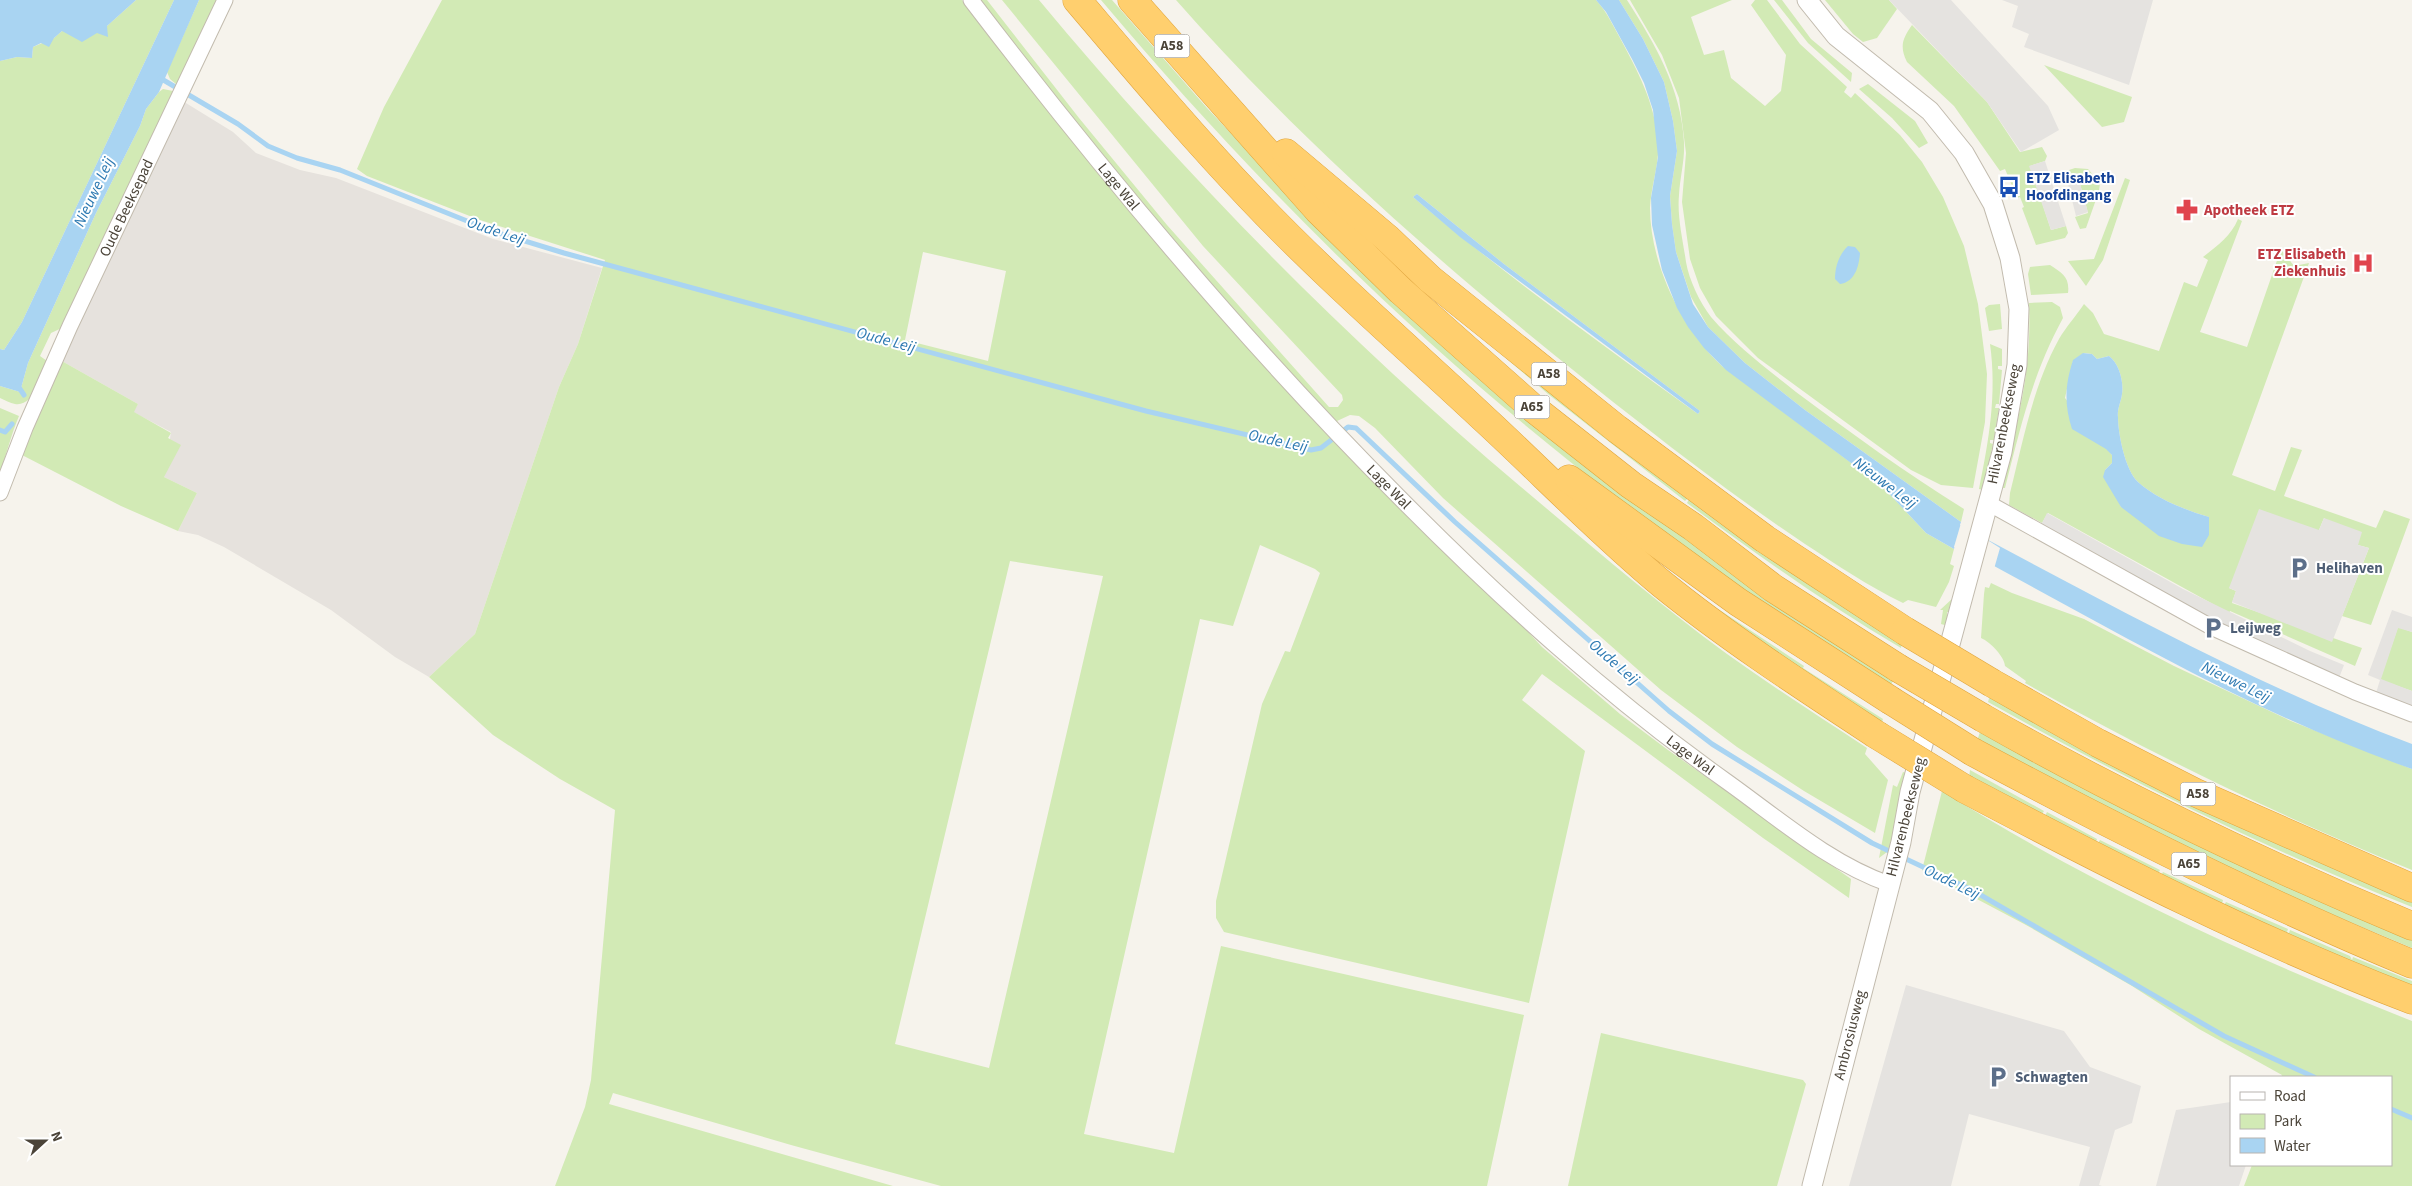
<svg xmlns="http://www.w3.org/2000/svg" width="2412" height="1186" font-family="'Source Sans 3',sans-serif">
  <style>
    .industrial { fill: #e6e2dd }
    .green { fill: #d2eab5; fill-rule: evenodd }
    .parking { fill: #e5e3e0 }
    .water { fill: #a9d4f2 }
    .pier { fill: #f6f3ec }
    .lines { fill: none; stroke-linecap: round; stroke-linejoin: round }
    .stream { stroke: #a9d4f2; stroke-width: 5 }
    .minor-casing { stroke: #c2bbae; stroke-width: 17 }
    .tertiary-casing { stroke: #c2bbae; stroke-width: 21 }
    .motorway-casing { stroke: #e0a43c; stroke-width: 29 }
    .minor { stroke: #fff; stroke-width: 15 }
    .tertiary { stroke: #fff; stroke-width: 19 }
    .motorway { stroke: #ffcf6e; stroke-width: 28 }
    .motorway-bridge-casing { stroke: #e0a43c; stroke-width: 29; stroke-linecap: butt }
    .motorway-bridge { stroke: #ffcf6e; stroke-width: 28 }
    .labels { text-anchor: middle; dominant-baseline: central; stroke-width: 4; stroke-linejoin: round; paint-order: stroke }
    .shield { fill: #fff; stroke: #817c74; stroke-width: 1 }
    .shield-label { font-size: 14px; font-weight: bold; fill: #4b4439 }
    .transit-label { font-size: 15px; font-weight: bold; fill: #164399; stroke: #fff; text-anchor: start }
    .street-label { font-size: 15px; fill: #4b4439; stroke: #fff }
    .health-label { font-size: 15px; font-weight: bold; fill: #be3a42; stroke: #fff; text-anchor: start }
    .service-label { font-size: 15px; font-weight: bold; fill: #4e5e75; stroke: #fff; text-anchor: start }
    .water-label { font-size: 16px; font-style: italic; fill: #2e7ab2; stroke: #fff }
  </style>
  <rect width="100%" height="100%" fill="#f6f3ec"/>
  <polygon class="industrial" points="181,100 233,132 256,153 300,170 336,178 493,239 602,268 578,344 559,387 475,634 429,677 395,657 331,610 224,547 198,535 178,531 197,493 164,477 171,432 133,412 138,404 60,360"/>
  <g class="green">
    <polygon points="136,0 174,0 22,322 4,350 0,349 0,61 17,57 32,58 33,47 54,38 62,31 107,26"/>
    <polygon points="199,0 219,0 179,82 176,84 170,79 167,72"/>
    <path d="M442,0H962L1052,114L1542,647L1620,714L1668,750L1851,879L1849,898L1763,838L1542,674L1522,700L1585,751L1529,1003L1224,932L1216,918V901L1262,704L1285,651L1290,652L1320,573L1315,569L1260,545L1233,626L1200,619L1084,1134L1174,1153L1221,946L1524,1015L1487,1186H941L791,1145L613,1093L609,1104L893,1186H555L585,1107L591,1080L615,810L560,779L493,735L429,677L475,634L559,387L578,344L605,260L480,220L367,176L357,169L384,107ZM923,252L1006,271L988,361L905,340ZM1010,561L1103,576L989,1068L895,1044Z"/>
    <path d="M977,0H987L1079,118L1167,225L1329,407H1338L1343,400L1342,395L1203,246L1002,0H1039C1186,177 1346,339 1521,487C1589,544 1656,602 1727,654C1773,687 1820,717 1867,748L1865,754L1888,780L1875,833L1804,791L1737,747L1661,690L1443,498L1375,428L1359,416L1350,415L1337,421L1343,429L1341,431L1159,226Z"/>
    <path d="M1101,0H1112L1207,108L1307,214L1683,537L1893,679L1891,687C1797,628 1705,566 1617,498C1426,353 1255,183 1101,0Z"/>
    <path d="M1176,0H1596C1607,12 1612,24 1620,38C1638,72 1654,101 1658,140C1660,164 1651,185 1650,208C1650,264 1682,329 1722,366L1882,486L1926,533L1954,549L1950,564L1954,566L1949,582L1936,607L1908,600L1903,603C1868,586 1837,565 1805,544C1750,507 1696,467 1644,426C1477,296 1316,159 1176,0ZM1417,194L1504,264L1700,411L1698,414C1601,344 1504,274 1413,197Z"/>
    <path d="M1619,0H1627C1655,44 1681,88 1684,142C1685,160 1680,177 1679,195C1677,217 1683,240 1686,262C1689,280 1700,303 1711,317C1736,346 1766,368 1796,392C1851,433 1906,473 1964,509L1961,522L1805,410L1745,363L1708,327L1691,297L1676,252L1672,224L1670,196L1677,151L1673,121L1664,82L1643,39Z"/>
    <polygon points="1630,0 1732,0 1691,17 1704,55 1724,50 1731,78 1765,106 1781,91 1786,55 1751,5 1755,0 1767,0 1800,44 1847,87 1844,92 1851,98 1855,93 1900,135 1922,162 1943,197 1964,246 1978,304 1987,374 1985,422 1973,488 1941,485 1911,470 1758,358 1716,316 1700,288 1690,259 1682,202 1686,153 1679,98 1662,55"/>
    <polygon points="1774,0 1782,0 1811,39 1852,73 1851,82 1808,43"/>
    <polygon points="1825,0 1889,0 1897,9 1877,38 1863,42 1853,34"/>
    <path d="M1912,25L1987,102L2020,152L2042,147L2047,156L2045,161L2030,166L2051,230L2066,226L2068,233L2065,238L2036,245L2022,208L2024,207L2020,197L2017,198L2005,169L2000,171L1954,106L1907,62C1899,46 1903,38 1912,25Z"/>
    <polygon points="2044,65 2132,97 2124,122 2102,127"/>
    <polygon points="1868,84 1915,121 1928,143 1919,148 1892,118 1859,89"/>
    <path d="M163,89L173,91L174,94L64,327L51,333L40,356L47,361C41,374 35,407 15,404C10,403 5,400 0,398V386L20,392L28,363L96,213L140,126L146,109L159,92Z"/>
    <polygon points="2075,168 2088,169 2100,183 2099,191 2086,228 2080,229 2075,217 2088,213 2077,173 2066,176 2066,171"/>
    <polygon points="2125,178 2130,180 2103,260 2086,286 2068,261 2094,259"/>
    <path d="M2238,219L2242,221L2200,332L2247,347L2281,249L2294,266L2309,263L2232,475L2275,491L2291,447L2302,450L2284,496L2376,528L2384,510L2410,519L2371,625L2342,616L2369,548L2358,545L2324,518L2319,530L2229,588L2236,591L2232,603L2362,648L2355,666L2230,611L2229,613L2048,513L2042,523L2009,505L2010,493C2023,441 2033,386 2059,339C2066,327 2076,316 2084,304L2093,313L2104,334L2159,351L2184,282L2197,287L2208,260L2203,257C2217,246 2231,236 2238,219ZM2084,353L2092,354L2097,359L2109,356C2119,363 2124,382 2122,394C2121,402 2117,409 2118,417C2118,433 2125,470 2138,482C2157,499 2185,510 2209,517L2121,507L2105,470L2112,463V455L2065,398L2073,361Z"/>
    <path d="M2050,265C2062,273 2070,277 2068,293L2031,295L2028,274L2030,267Z"/>
    <path d="M2052,302L2060,307L2063,318C2032,375 2021,426 2005,488H2001C2018,422 2032,371 2029,303Z"/>
    <polygon points="2000,304 2002,329 1989,331 1985,308 1989,305"/>
    <path d="M1473,330L1902,642L1901,648C1826,604 1756,554 1687,503L1689,499L1688,498L1685,501L1548,394Z"/>
    <path d="M1990,344L2002,349V366H1998V369L2002,370L1999,404H1996L1995,408H1999L1994,440H1990V443L1993,444L1983,490L1979,489C1989,440 1997,394 1990,344Z"/>
    <polygon points="60,360 138,404 134,412 171,433 168,438 181,445 164,477 197,493 178,531 121,506 20,454"/>
    <path d="M0,408L19,416C11,435 7,453 0,472Z"/>
    <path d="M1991,583L2012,593L2084,619L2174,666L2291,721L2412,769V870C2279,816 2150,753 2025,683L2026,681L2005,666C2005,658 1991,642 1981,638L1984,594L1985,587L1989,588Z"/>
    <polygon points="1700,597 1804,666 1803,668 1883,719 1881,725 1793,668"/>
    <polygon points="1953,598 1951,612 1947,612 1947,616 1950,616 1948,626 1941,624 1943,610 1940,610"/>
    <polygon points="2398,627 2412,632 2412,691 2380,680"/>
    <path d="M1990,695L2412,899V907C2266,849 2125,779 1988,702Z"/>
    <path d="M1980,732L2412,937V948C2303,903 2196,855 2092,800C2054,780 2014,762 1978,738Z"/>
    <polygon points="1970,770 2044,811 2042,814 2045,816 2047,812 2097,839 2096,842 2098,843 2100,840 2160,870 2158,874 2161,875 2163,872 2223,900 2222,904 2224,905 2226,902 2288,929 2287,932 2289,933 2290,930 2350,956 2352,960 2353,957 2412,981 2412,988 2202,898 1969,777"/>
    <polygon points="1903,772 1910,774 1891,849 1879,858 1893,785 1897,787"/>
    <path d="M1942,791C2090,884 2250,957 2412,1021V1186H2244L2252,1165H2391V1077H2281L2282,1075L2199,1029L2132,986L2026,925L1922,870Z"/>
    <polygon points="1601,1033 1803,1080 1806,1084 1777,1186 1568,1186"/>
  </g>
  <g class="parking">
    <polygon points="1889,0 1951,0 2048,106 2059,130 2021,152 1987,102"/>
    <polygon points="2002,0 2153,0 2129,85 2024,47 2029,34 2012,27 2018,6"/>
    <polygon points="2045,161 2066,226 2051,230 2029,166"/>
    <polygon points="2077,173 2088,212 2076,216 2066,176"/>
    <polygon points="2259,509 2319,530 2324,518 2362,532 2358,545 2369,548 2332,642 2232,602 2236,591 2229,588"/>
    <polygon points="2047,513 2183,589 2310,651 2344,665 2339,678 2176,602 2041,525"/>
    <polygon points="2392,610 2412,617 2412,632 2398,628 2381,679 2412,691 2412,706 2376,693 2380,680 2368,675"/>
    <polygon points="1906,985 2064,1031 2090,1067 2141,1086 2132,1123 2115,1130 2099,1185 2102,1186 2079,1186 2090,1147 1969,1114 1951,1186 1849,1186"/>
    <polygon points="2231,1102 2231,1165 2246,1165 2239,1186 2156,1186 2176,1110"/>
  </g>
  <g class="water">
    <polygon points="0,0 136,0 107,26 108,37 97,33 82,42 62,31 54,38 49,47 41,43 33,47 32,58 17,57 0,61"/>
    <polygon points="174,0 199,0 159,92 146,109 140,126 96,213 28,363 20,392 0,386 0,349 4,350 22,322"/>
    <path d="M1596,0H1619L1643,39L1664,82L1673,121L1677,151L1670,196L1672,224L1676,252L1693,304L1708,327L1745,363L1805,410L1961,522L1960,525C2108,604 2255,685 2412,744V769C2251,713 2105,625 1955,545L1954,549L1926,533L1882,486L1726,370L1704,348L1688,327L1677,308L1662,270L1652,225L1651,198L1658,157L1653,110L1644,83L1632,59L1606,12Z"/>
    <polygon points="1417,194 1504,264 1700,411 1698,414 1460,237 1413,197"/>
    <path d="M1848,246L1855,247L1860,253C1859,266 1855,282 1840,284L1835,279C1835,266 1839,255 1848,246Z"/>
    <path d="M2083,353L2092,354L2097,359L2109,356C2119,363 2124,382 2122,394C2121,402 2117,409 2118,417C2118,433 2125,470 2138,482C2157,499 2185,510 2209,517V535L2202,547L2182,544L2159,536L2121,507L2103,477L2105,470L2112,463V455L2106,449L2072,429C2064,404 2065,385 2073,360Z"/>
  </g>
  <polygon class="pier" points="1961,523 2000,548 1994,569 1954,547"/>
  <g class="lines">
    <g class="stream">
      <polyline points="160,78 238,124 268,146 297,158 340,170 492,231 564,253 1146,411 1311,450 1321,448 1348,427 1356,428 1455,522 1669,711 1712,744 1872,843 1972,890 2224,1036 2314,1077"/>
      <polyline points="18,386 24,395"/>
      <polyline points="0,430 5,432 12,424"/>
      <polyline points="2391,1109 2412,1118"/>
    </g>
    <g class="minor-casing">
      <g id="minor">
        <path id="s1" d="M971,0C1104,174 1245,343 1400,498C1503,602 1607,696 1726,781C1778,818 1829,863 1889,884"/>
        <path id="s2" d="M0,493L25,428L70,326L225,0"/>
        <polyline points="1988,503 2213,628 2355,692 2412,714"/>
      </g>
    </g>
    <g class="tertiary-casing">
      <polyline id="tertiary" points="1807,0 1836,36 1930,111 1964,153 1993,204 2010,258 2019,309 2017,365 2002,452 1910,792 1901,842 1812,1186"/>
    </g>
    <g class="motorway-casing">
      <g id="motorway">
        <path d="M1077,0C1134,67 1190,134 1251,198C1324,275 1404,344 1481,416C1542,472 1599,532 1662,584C1730,639 1804,687 1877,735"/>
        <polyline points="1132,0 1318,210 1401,291 1533,408 1631,485 1693,527 1773,588 1898,668"/>
        <polyline points="1286,153 1387,238 1430,279 1617,429 1765,539 1905,631"/>
        <polyline points="1569,479 1738,602 1890,700"/>
        <polyline points="1992,683 2098,743 2194,792 2412,888"/>
        <path d="M1983,718C2122,797 2265,865 2412,926"/>
        <path d="M1973,752C2116,829 2262,902 2412,964"/>
        <path d="M1965,789C2111,866 2258,941 2412,1000"/>
      </g>
    </g>
    <use href="#minor" class="minor"/>
    <use href="#tertiary" class="tertiary"/>
    <use href="#motorway" class="motorway"/>
    <g class="motorway-bridge-casing">
      <g id="motorway-bridge">
        <polyline points="1905,631 1992,683"/>
        <polyline points="1898,668 1983,718"/>
        <polyline points="1890,700 1973,752"/>
        <polyline points="1877,735 1965,789"/>
      </g>
    </g>
    <use href="#motorway-bridge" class="motorway-bridge"/>
  </g>
  <defs>
    <g id="bus-bare" transform="scale(1.725)"><path d="M-5-6H5V4H4V6H2V4H-2V6H-4V4H-5ZM-3.5-4V0h7V-4ZM-3.5 1.2v1.5H-2V1.2ZM2 1.2v1.5H3.5V1.2Z" fill="#1a4fb4" stroke="#fff" stroke-width="2.5" paint-order="stroke"/></g>
    <g id="pharmacy-bare" transform="scale(1.725)"><path d="M-2-6h4v4h4v4h-4v4h-4v-4h-4v-4h4Z" fill="#e0444e" stroke="#fff" stroke-width="2.5" paint-order="stroke"/></g>
    <g id="hospital-bare" transform="scale(1.725)"><path d="M-5-5h3v3.5h4V-5h3V5h-3V1.5h-4V5h-3Z" fill="#e0444e" stroke="#fff" stroke-width="2.5" paint-order="stroke"/></g>
    <g id="parking-bare" transform="scale(1.725)"><path d="M-3.5-5.5H1a3.5 3.5 0 0 1 0 7H-1V5.5H-3.5ZM-1-3.4V-.6H.8a1.4 1.4 0 0 0 0-2.8Z" fill="#5c6f8a" stroke="#fff" stroke-width="2.5" paint-order="stroke"/></g>
  </defs>
  <g fill-rule="evenodd">
    <use href="#bus-bare" x="2009" y="187"/>
    <use href="#pharmacy-bare" x="2187" y="210"/>
    <use href="#hospital-bare" x="2363" y="263"/>
    <use href="#parking-bare" x="2299" y="568"/>
    <use href="#parking-bare" x="2213" y="628"/>
    <use href="#parking-bare" x="1998" y="1077"/>
  </g>
  <g class="labels">
    <g class="shield">
      <rect x="1154.5" y="34.5" width="35" height="23" rx="4"/>
      <rect x="1531.5" y="362.5" width="35" height="23" rx="4"/>
      <rect x="1514.5" y="395.5" width="35" height="23" rx="4"/>
      <rect x="2180.5" y="782.5" width="35" height="23" rx="4"/>
      <rect x="2171.5" y="852.5" width="35" height="23" rx="4"/>
    </g>
    <g class="shield-label">
      <text x="1172" y="46">A58</text>
      <text x="1549" y="374">A58</text>
      <text x="1532" y="407">A65</text>
      <text x="2198" y="794">A58</text>
      <text x="2189" y="864">A65</text>
    </g>
    <g class="transit-label">
      <text x="2026" y="178">ETZ Elisabeth<tspan x="2026" dy="17">Hoofdingang</tspan></text>
    </g>
    <g class="street-label">
      <text stroke="none"><textPath href="#s1" startOffset="238">Lage Wal</textPath></text>
      <text stroke="none"><textPath href="#s2" startOffset="312">Oude Beeksepad</textPath></text>
      <text transform="translate(2004 424) rotate(-79)">Hilvarenbeekseweg</text>
      <text stroke="none"><textPath href="#s1" startOffset="642">Lage Wal</textPath></text>
      <text stroke="none"><textPath href="#s1" startOffset="1046">Lage Wal</textPath></text>
      <text transform="translate(1906 817) rotate(-76)">Hilvarenbeekseweg</text>
      <text transform="translate(1850 1035) rotate(-76)">Ambrosiusweg</text>
    </g>
    <g class="health-label">
      <text x="2204" y="210">Apotheek ETZ</text>
      <text x="2346" y="254" text-anchor="end">ETZ Elisabeth<tspan x="2346" dy="17">Ziekenhuis</tspan></text>
    </g>
    <g class="service-label">
      <text x="2316" y="568">Helihaven</text>
      <text x="2230" y="628">Leijweg</text>
      <text x="2015" y="1077">Schwagten</text>
    </g>
    <g class="water-label">
      <text transform="translate(94 192) rotate(-65)">Nieuwe Leij</text>
      <text transform="translate(496 231) rotate(19)">Oude Leij</text>
      <text transform="translate(886 340) rotate(15)">Oude Leij</text>
      <text transform="translate(1278 441) rotate(12)">Oude Leij</text>
      <text transform="translate(1885 483) rotate(37)">Nieuwe Leij</text>
      <text transform="translate(1614 662) rotate(41)">Oude Leij</text>
      <text transform="translate(2236 682) rotate(26)">Nieuwe Leij</text>
      <text transform="translate(1952 882) rotate(26)">Oude Leij</text>
    </g>
  </g>
  <rect x="2230" y="1076" width="162" height="90" fill="#ffffff" stroke="#b7b4b0"/>
  <rect x="2240" y="1092" width="25" height="8" fill="#ffffff" stroke="#b7b4b0"/>
  <text x="2274" y="1101" font-size="15" fill="#4b4439">Road</text>
  <rect x="2240" y="1114" width="25" height="15" fill="#d2eab5" stroke="#b7b4b0"/>
  <text x="2274" y="1126" font-size="15" fill="#4b4439">Park</text>
  <rect x="2240" y="1138" width="25" height="15" fill="#a9d4f2" stroke="#b7b4b0"/>
  <text x="2274" y="1151" font-size="15" fill="#4b4439">Water</text>
  <g transform="translate(45 1141) rotate(69)" stroke="#ffffff" stroke-width="4" paint-order="stroke">
  <path d="M0-4L9 19L0 12L-9 19Z" fill="#4b4439"/>
  <text y="-8" font-size="14" font-weight="bold" text-anchor="middle" fill="#4b4439">N</text>
  </g>
</svg>
